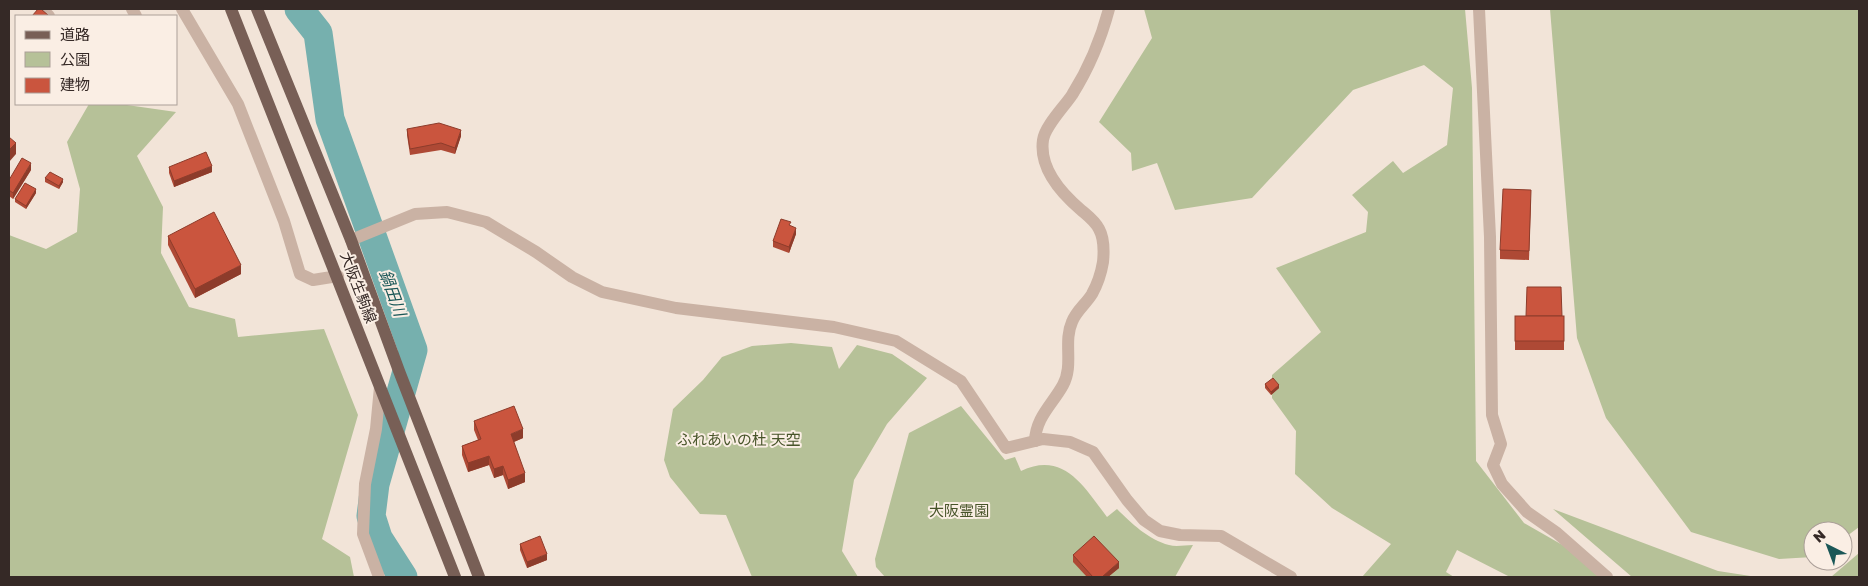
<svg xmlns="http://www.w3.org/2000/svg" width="1868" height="586" font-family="'Golos Text','Noto Sans JP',sans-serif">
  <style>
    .green { fill: #b6c198 }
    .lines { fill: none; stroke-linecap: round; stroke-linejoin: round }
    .river { stroke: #76b0ae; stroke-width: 29 }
    .minor { stroke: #cab2a4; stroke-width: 12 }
    .major { stroke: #785f56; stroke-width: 12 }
    .wall { fill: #ae4935 }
    .shaded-wall { fill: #8d3c2b }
    .building { fill: #ca553e; stroke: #8d3c2b }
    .labels { text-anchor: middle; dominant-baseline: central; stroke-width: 4; stroke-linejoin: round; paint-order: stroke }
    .street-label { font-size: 15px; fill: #352926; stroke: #faeee4 }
    .park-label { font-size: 15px; fill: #475429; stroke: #faeee4 }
    .water-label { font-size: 16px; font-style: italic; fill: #1a5757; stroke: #faeee4 }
  </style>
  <rect width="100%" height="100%" fill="#f2e4d8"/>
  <g class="green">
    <polygon points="1144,9 1465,9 1472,88 1476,461 1524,523 1566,547 1599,577 1510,577 1457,550 1446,572 1454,577 1362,577 1391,544 1332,508 1295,474 1296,431 1272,398 1272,375 1321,332 1276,268 1366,232 1368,212 1352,195 1393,161 1403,173 1447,145 1453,88 1424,65 1353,90 1252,198 1175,210 1157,163 1132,171 1131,153 1099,122 1152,38"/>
    <polygon points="1550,9 1859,9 1859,527 1843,539 1843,531 1813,531 1813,557 1779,559 1691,532 1606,418 1577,338"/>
    <polygon points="89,104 120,104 176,112 137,156 163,207 161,253 189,307 235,319 238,337 324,329 358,415 322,539 350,557 354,577 9,577 9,235 46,249 77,232 80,189 67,142"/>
    <polygon points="791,343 832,347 839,369 857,345 892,354 927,378 887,424 854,480 842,551 858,577 752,577 726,515 700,514 670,477 664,460 673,409 703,380 722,357 752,346"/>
    <path d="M961,406L1005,460L1015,457L1021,471C1064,450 1085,488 1107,517L1117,509C1131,523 1149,540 1169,545C1176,547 1185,545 1193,545L1175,577H885L876,567L875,559L909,433Z"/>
    <polygon points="1553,509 1718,571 1757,577 1632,577"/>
    <polygon points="1859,553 1859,577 1831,577"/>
  </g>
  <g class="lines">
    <polyline class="river" points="299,9 318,33 330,119 413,350 375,484 371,516 378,538 403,577"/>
    <g class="minor">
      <polyline points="42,9 49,16"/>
      <polyline points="132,9 136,16"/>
      <polyline points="182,9 238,104 284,221 300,274 313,280 338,276"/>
      <polyline points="1479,9 1490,237 1492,415 1501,444 1493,465 1502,484 1527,512 1557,533 1607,577"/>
      <polyline points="351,240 415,214 447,212 486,222 536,252 572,277 602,292 676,308 834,327 896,341 961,381 1006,448 1043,439 1070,442 1093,452 1127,500 1144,520 1160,531 1180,535 1221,536 1291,577"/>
      <path d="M1035,441C1036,417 1052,405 1063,385C1074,365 1063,342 1072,322C1076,311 1086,304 1092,294C1097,285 1101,274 1103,262C1104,252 1104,238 1099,229C1095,221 1088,216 1081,210C1061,193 1039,168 1043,140C1045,126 1064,107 1072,95C1089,68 1101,39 1109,9"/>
      <polyline points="379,577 363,534 365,484 376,429 380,387"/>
    </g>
    <g class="major">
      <polyline points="231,9 455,577"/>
      <polyline points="257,9 351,240 399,371 479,577"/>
    </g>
  </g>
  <g class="wall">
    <polygon points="407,129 461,136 455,154 441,150 410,155 407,135"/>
    <polygon points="169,167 212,172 174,187 169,173"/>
    <polygon points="31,170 13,199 9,196 9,180"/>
    <polygon points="45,178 63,182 59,189 45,182"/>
    <polygon points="36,193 26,209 15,202 15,199"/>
    <polygon points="1531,199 1529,260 1500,259 1500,250"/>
    <polygon points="791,226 796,234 789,253 773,247 773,241"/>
    <polygon points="168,236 241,274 195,298 168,245"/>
    <rect x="1515" y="316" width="49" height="34"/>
    <polygon points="1265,384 1279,388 1271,395 1265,388"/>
    <polygon points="474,421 523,438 514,442 525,482 508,489 503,475 494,478 489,465 468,472 462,455 462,446 478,440 474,430"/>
    <polygon points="520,544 547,560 527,568 520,550"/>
    <polygon points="1073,555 1119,568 1108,577 1087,577 1073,562"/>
  </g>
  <g class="shaded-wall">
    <polygon points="461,130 461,136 455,154 455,148"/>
    <polygon points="16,143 16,154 9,162 9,150"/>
    <polygon points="31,163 31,170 13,199 13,193"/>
    <polygon points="212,166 212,172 174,187 174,181"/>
    <polygon points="63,179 63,182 59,189 59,186"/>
    <polygon points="36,189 36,193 26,209 26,206"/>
    <polygon points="796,228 796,234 789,253 789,247"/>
    <polygon points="241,265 241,274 195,298 195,289"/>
    <polygon points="1279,385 1279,388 1271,395 1271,392"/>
    <polygon points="523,429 523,438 511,443 511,434"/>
    <polygon points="489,456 489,465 468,472 468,463"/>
    <polygon points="503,466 503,475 494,478 494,469"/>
    <polygon points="525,473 525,482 508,489 508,480"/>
    <polygon points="547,554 547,560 527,568 527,562"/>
    <polygon points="1119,562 1119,568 1108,577 1102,577"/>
  </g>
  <g class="building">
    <polygon points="38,9 41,9 49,16 32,16"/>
    <polygon points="439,123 461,130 455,148 441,143 410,149 407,129"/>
    <polygon points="9,137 16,143 9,150"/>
    <polygon points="206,152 212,166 174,181 169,167"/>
    <polygon points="22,158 31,163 13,193 9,190 9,180"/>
    <polygon points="50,172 63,179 59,186 45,178"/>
    <polygon points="25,183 36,189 26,206 15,199"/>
    <polygon points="1503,189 1531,190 1529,251 1500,250"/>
    <polygon points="214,212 241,265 195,289 168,236"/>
    <polygon points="781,219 791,222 789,225 796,228 789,247 773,241"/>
    <polygon points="1527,287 1561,287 1562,316 1526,316"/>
    <rect x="1515" y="316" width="49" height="25"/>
    <polygon points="1273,378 1279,385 1271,392 1265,384"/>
    <polygon points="514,406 523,429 511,434 525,473 508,480 503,466 494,469 489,456 468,463 462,446 481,439 474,421"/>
    <polygon points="540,536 547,554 527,562 520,544"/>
    <polygon points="1094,536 1119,562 1102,577 1093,577 1073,555"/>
  </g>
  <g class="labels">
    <g class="street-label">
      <text transform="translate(359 287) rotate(69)">大阪生駒線</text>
    </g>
    <g class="park-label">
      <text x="739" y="439">ふれあいの杜 天空</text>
      <text x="959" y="510">大阪霊園</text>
    </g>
    <g class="water-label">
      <text transform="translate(393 293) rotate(70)">鍋田川</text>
    </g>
  </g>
  <rect width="1868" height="586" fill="none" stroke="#352926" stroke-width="20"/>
  <rect x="15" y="15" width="162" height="90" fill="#faeee4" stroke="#ab9f98"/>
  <rect x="25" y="31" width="25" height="8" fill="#785f56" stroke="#ab9f98"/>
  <text x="60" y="40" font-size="15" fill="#352926">道路</text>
  <rect x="25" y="52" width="25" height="15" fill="#b6c198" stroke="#ab9f98"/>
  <text x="60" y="65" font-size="15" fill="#352926">公園</text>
  <rect x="25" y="78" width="25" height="15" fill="#ca553e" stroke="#ab9f98"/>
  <text x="60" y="90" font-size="15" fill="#352926">建物</text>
  <g transform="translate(1828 546) rotate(318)"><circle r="24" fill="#faeee4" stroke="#ab9f98"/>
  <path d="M0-4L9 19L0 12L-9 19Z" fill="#1a5757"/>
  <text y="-8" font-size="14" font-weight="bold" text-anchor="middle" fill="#352926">N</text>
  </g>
</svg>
